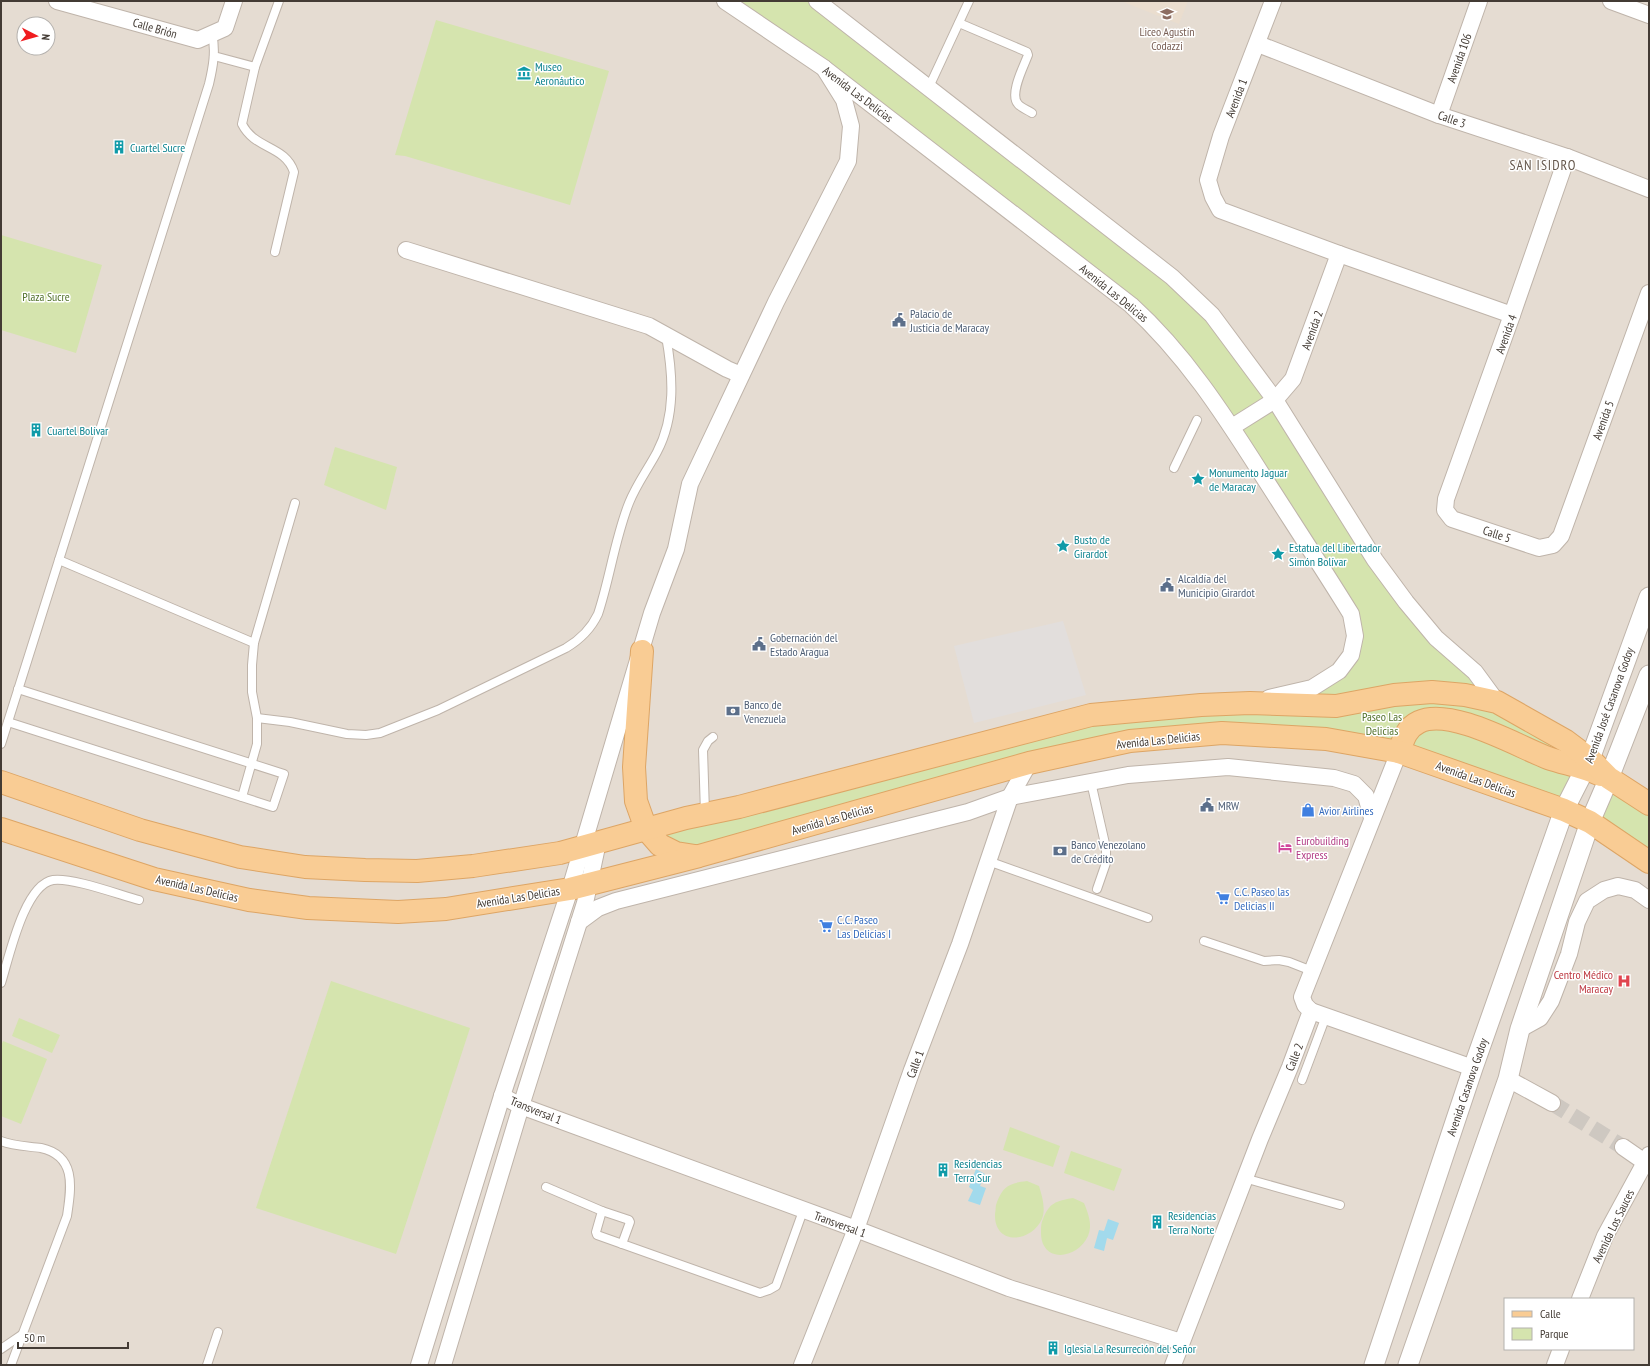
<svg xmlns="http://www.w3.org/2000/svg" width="1650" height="1366" font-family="'PT Sans Narrow',sans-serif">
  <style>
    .residential { fill: #e5dcd2; fill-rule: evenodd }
    .education { fill: #eaddce }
    .green { fill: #d5e4ae }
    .parking { fill: #e2dedc }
    .water { fill: #a2daec }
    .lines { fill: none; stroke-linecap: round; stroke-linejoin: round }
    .minor-tunnel { stroke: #cec8c1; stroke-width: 16; stroke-dasharray: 16 8; stroke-linecap: butt }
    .service-casing { stroke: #bfb4aa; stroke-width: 10 }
    .minor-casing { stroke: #bfb4aa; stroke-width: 18 }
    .tertiary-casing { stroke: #bfb4aa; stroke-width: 21 }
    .primary-casing { stroke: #dda565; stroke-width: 24 }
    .service { stroke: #fff; stroke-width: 8 }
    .minor { stroke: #fff; stroke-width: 16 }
    .tertiary { stroke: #fff; stroke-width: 19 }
    .primary { stroke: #f9cc94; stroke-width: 22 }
    .labels { text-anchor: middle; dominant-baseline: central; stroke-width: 3; stroke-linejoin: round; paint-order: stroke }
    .street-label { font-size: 12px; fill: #433b34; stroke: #fff }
    .education-label { font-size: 12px; fill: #785e54; stroke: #fff }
    .culture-label { font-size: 12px; fill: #0d838f; stroke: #fff; text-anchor: start }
    .park-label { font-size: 12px; fill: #51712b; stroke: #fff }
    .service-label { font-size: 12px; fill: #4e5e75; stroke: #fff; text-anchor: start }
    .shop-label { font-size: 12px; fill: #366cbe; stroke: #fff; text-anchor: start }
    .hotel-label { font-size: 12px; fill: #b23c85; stroke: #fff; text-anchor: start }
    .health-label { font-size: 12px; fill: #be3a42; stroke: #fff; text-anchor: end }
    .quarter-label { font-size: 14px; letter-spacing: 1px; fill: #65574c; stroke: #fff }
  </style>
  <rect width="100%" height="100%" fill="#f1ebe4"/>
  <path class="residential" d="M1,1H1649V1365H1ZM24,24H48V48H24ZM1505,1299H1633V1349H1505Z"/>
  <polygon class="education" points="1121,1 1188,1 1179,24"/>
  <g class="green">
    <polygon points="738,1 818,1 1212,315 1375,560 1497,702 1590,759 1564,810 1326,739 1130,741 699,856 646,829 981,744 1312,688 1351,655 1351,614 1157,329"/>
    <polygon points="436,20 609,71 570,205 405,156 395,155"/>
    <polygon points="1,235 102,265 76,353 1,330"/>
    <polygon points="335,447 397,467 386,510 324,485"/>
    <polygon points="1609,778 1649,804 1649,862 1590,822"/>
    <polygon points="331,981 470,1028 396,1254 256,1208"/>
    <polygon points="19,1018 60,1035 52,1053 12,1036"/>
    <polygon points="3,1041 47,1059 21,1124 1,1116 1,1046"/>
    <polygon points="1010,1127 1060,1146 1053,1167 1003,1150"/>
    <polygon points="1071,1151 1122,1169 1114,1191 1064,1173"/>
    <path d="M1027,1181L1039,1186C1042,1196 1046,1208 1042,1219C1031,1243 994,1246 995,1214C996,1210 995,1206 997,1202C1003,1186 1010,1183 1027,1181Z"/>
    <path d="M1073,1198L1084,1203C1088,1213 1093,1225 1088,1236C1077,1260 1040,1264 1041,1231C1041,1227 1041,1223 1043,1219C1049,1203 1056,1201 1073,1198Z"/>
  </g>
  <polygon class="parking" points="1063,621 1086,695 974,723 954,646"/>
  <g class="water">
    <polygon points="976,1169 985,1174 980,1186 986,1188 980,1205 968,1201 973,1190 969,1187"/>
    <polygon points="1108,1219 1119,1223 1113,1240 1107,1238 1104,1251 1094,1248 1099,1230 1104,1231"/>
  </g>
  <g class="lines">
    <polyline class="minor-tunnel" points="1552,1103 1623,1147"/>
    <g class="service-casing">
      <g id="service">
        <path d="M959,23L1027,52L1028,55C1024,66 1009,94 1018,104C1021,108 1028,110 1032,113"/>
        <polyline points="214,56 255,67 279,1"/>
        <path d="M255,67L242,124C255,150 285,145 294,172L275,252"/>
        <polyline points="929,87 969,1"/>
        <polyline points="1174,468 1197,420"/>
        <polyline points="59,560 254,643"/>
        <path d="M257,718L290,722L347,734L366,735L380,733L438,710L566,648C581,639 591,629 598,614C610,578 615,538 629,503C636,485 648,469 657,452C676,416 673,375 666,336"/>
        <polyline points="8,722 273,807 284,774 18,689"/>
        <path d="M1,744L209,84C213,67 216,51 212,34"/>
        <polyline points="1091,782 1106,848 1106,863 1097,889"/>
        <polyline points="242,797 257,744 257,718 252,692 252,665 254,643 295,503"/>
        <polyline points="705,813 703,750 708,741 713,737"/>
        <polyline points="988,861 1148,918"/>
        <polyline points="1204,941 1264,961 1279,960 1289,962 1312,971"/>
        <path d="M1,983C9,958 24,885 53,880C71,877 120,895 139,900"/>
        <polyline points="1302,1080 1326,1016"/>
        <path d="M1,1141C13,1146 27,1146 41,1148C77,1156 71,1188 67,1216L11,1365"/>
        <polyline points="1244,1178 1340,1205"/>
        <polyline points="546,1187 602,1211 596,1232 597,1235 760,1293 769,1290 776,1286 803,1211"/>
        <polyline points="602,1211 629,1220 630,1222 622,1244"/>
        <polyline points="1,1349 23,1334"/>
        <polyline points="207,1365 218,1332"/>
      </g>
    </g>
    <g class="minor-casing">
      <g id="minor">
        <polyline points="57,1 198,40 225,28 234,1"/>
        <path d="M725,1L824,68L1131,305C1184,353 1223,413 1261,473C1291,520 1322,567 1351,614L1355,636L1351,655L1339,671L1312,688L1269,698"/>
        <polyline points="817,1 1172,277 1212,315 1275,400 1375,560 1406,602 1436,638 1475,672 1497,702"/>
        <polyline points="1273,1 1221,136 1208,180 1213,197 1220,210 1339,254 1512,315"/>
        <polyline points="1611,1 1649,15"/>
        <polyline points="1258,44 1439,115 1567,157 1649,189"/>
        <polyline points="1439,115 1479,1"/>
        <polyline points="1567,157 1512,315 1446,499 1445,510 1452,519 1539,548 1553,545 1561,536 1649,293"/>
        <polyline points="406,250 649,326 727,369 741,375"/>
        <polyline points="1232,427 1275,400 1293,379 1339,254"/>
        <polyline points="579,922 598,908 616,901 968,812 1010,797 1128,775 1228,767 1334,778 1354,784 1366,796 1372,818"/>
        <polyline points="1311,1011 1473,1068"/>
        <polyline points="1520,1029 1540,1018 1551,1001 1569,954 1577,922 1587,901 1604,890 1618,886 1635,890 1649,900"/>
        <polyline points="1508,1079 1552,1103"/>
        <polyline points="502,1096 521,1106 856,1229 1009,1288 1181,1342"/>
        <polyline points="1623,1147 1649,1165"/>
        <polyline points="1580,1299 1605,1236 1649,1155"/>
        <polyline points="419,1365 502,1096 570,889 652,613 676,549 690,484 776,302 848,161 851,126 844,100 824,68"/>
        <polyline points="443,1365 521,1106 585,903 598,842"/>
        <polyline points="802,1365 856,1229 912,1070 960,944 1010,797 1029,763"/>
        <polyline points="1173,1365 1260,1139 1290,1067 1311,1011 1305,1005 1302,997 1399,752"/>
        <polyline points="1555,1365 1561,1349"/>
      </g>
    </g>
    <g class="tertiary-casing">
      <g id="tertiary">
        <polyline points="1374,1365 1473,1068 1564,810 1590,759 1649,597"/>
        <polyline points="1408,1365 1508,1079 1520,1029 1590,822 1609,778 1649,675"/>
      </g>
    </g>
    <g class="primary-casing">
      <g id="primary">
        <polyline points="642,651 634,767 636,801 646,829 660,845 676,853 695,856"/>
        <path d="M1399,752C1403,740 1406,728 1419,722C1450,707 1517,746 1548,758C1566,764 1584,767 1601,775"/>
        <polyline points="1,782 140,830 240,857 305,867 365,870 417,871 473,866 560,853 686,818 739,807 1091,715 1201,705 1250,703 1336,706 1394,695 1432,692 1465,695 1497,702 1566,741 1590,759 1609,778 1649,804"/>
        <polyline points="1,829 154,879 249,900 308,908 398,912 446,909 570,889 699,856 1029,763 1130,741 1222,733 1326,739 1399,752 1564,810 1590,822 1649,862"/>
      </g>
    </g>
    <use href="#service" class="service"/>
    <use href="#minor" class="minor"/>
    <use href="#tertiary" class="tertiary"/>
    <use href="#primary" class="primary"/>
  </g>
  <defs>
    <g id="school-bare" transform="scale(1.08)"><path d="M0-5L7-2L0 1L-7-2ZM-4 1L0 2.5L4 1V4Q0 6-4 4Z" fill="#8d6e63" stroke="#fff" stroke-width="2.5" paint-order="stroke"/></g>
    <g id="museum-bare" transform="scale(1.08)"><path d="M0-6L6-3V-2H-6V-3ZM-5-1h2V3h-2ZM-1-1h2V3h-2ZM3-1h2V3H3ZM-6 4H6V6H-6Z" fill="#0f9aa8" stroke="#fff" stroke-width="2.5" paint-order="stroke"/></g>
    <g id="building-bare" transform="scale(1.08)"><path d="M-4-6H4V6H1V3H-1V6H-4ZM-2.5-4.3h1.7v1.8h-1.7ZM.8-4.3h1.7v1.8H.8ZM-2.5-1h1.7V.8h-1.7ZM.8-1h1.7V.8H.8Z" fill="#0f9aa8" stroke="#fff" stroke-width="2.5" paint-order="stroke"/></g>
    <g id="civic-bare" transform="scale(1.08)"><path d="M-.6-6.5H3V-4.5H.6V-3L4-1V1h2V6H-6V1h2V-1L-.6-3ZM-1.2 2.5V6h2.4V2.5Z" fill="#5c6f8a" stroke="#fff" stroke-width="2.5" paint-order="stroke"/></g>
    <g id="sight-bare" transform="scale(1.08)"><path d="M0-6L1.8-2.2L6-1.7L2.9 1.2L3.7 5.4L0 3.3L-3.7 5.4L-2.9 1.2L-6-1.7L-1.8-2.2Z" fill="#0f9aa8" stroke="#fff" stroke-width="2.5" paint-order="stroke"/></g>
    <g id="bank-bare" transform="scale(1.08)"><path d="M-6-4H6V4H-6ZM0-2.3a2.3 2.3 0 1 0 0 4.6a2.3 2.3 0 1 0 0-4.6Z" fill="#5c6f8a" stroke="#fff" stroke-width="2.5" paint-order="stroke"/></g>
    <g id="shop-bare" transform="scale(1.08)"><path d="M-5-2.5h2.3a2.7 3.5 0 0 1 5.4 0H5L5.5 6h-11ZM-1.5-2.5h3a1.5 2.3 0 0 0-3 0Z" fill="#3f7fe0" stroke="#fff" stroke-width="2.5" paint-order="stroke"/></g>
    <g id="hotel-bare" transform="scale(1.08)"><path d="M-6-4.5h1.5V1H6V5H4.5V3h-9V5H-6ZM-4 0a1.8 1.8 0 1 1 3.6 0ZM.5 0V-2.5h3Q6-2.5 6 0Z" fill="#d1479c" stroke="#fff" stroke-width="2.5" paint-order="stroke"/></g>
    <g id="supermarket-bare" transform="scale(1.08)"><path d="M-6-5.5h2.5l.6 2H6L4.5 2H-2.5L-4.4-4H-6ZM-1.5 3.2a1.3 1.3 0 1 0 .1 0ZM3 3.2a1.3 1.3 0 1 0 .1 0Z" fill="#3f7fe0" stroke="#fff" stroke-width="2.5" paint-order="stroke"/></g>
    <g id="hospital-bare" transform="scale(1.08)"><path d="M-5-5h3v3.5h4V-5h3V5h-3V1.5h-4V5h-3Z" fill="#e0444e" stroke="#fff" stroke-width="2.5" paint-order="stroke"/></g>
  </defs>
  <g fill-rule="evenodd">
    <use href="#school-bare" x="1167" y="14"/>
    <use href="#museum-bare" x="524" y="73"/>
    <use href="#building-bare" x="119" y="147"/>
    <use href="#civic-bare" x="899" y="320"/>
    <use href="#building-bare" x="36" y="430"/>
    <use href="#sight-bare" x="1198" y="479"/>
    <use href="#sight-bare" x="1063" y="546"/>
    <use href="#sight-bare" x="1278" y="554"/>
    <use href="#civic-bare" x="1167" y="585"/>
    <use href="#civic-bare" x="759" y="644"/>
    <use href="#bank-bare" x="733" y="711"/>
    <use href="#civic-bare" x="1207" y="805"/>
    <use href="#shop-bare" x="1308" y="810"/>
    <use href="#hotel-bare" x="1285" y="847"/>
    <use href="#bank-bare" x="1060" y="851"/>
    <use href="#supermarket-bare" x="1223" y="898"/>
    <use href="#supermarket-bare" x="826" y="926"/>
    <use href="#hospital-bare" x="1624" y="981"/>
    <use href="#building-bare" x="943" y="1170"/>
    <use href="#building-bare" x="1157" y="1222"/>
    <use href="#building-bare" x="1053" y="1348"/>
  </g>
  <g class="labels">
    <g class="street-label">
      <text transform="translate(155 28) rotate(16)">Calle Brión</text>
      <text transform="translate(1459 58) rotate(-71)">Avenida 106</text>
      <text transform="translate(858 94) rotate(37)">Avenida Las Delicias</text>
      <text transform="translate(1236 98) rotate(-69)">Avenida 1</text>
      <text transform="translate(1452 119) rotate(19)">Calle 3</text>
      <text transform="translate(1114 293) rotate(39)">Avenida Las Delicias</text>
      <text transform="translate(1312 330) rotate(-70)">Avenida 2</text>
      <text transform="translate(1506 334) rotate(-70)">Avenida 4</text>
      <text transform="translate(1603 420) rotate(-70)">Avenida 5</text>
      <text transform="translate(1497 534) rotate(18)">Calle 5</text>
      <text transform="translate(1609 705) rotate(-70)">Avenida José Casanova Godoy</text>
      <text transform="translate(1158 740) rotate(-6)">Avenida Las Delicias</text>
      <text transform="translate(1476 779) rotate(20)">Avenida Las Delicias</text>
      <text transform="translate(832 819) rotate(-16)">Avenida Las Delicias</text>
      <text transform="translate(197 888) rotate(13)">Avenida Las Delicias</text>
      <text transform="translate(518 897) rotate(-9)">Avenida Las Delicias</text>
      <text transform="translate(1294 1057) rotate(-69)">Calle 2</text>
      <text transform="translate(915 1064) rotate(-70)">Calle 1</text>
      <text transform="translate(1467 1087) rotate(-71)">Avenida Casanova Godoy</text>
      <text transform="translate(536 1110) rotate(22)">Transversal 1</text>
      <text transform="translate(840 1224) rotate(20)">Transversal 1</text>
      <text transform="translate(1613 1226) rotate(-64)">Avenida Los Sauces</text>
    </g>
    <g class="education-label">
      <text x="1167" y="31">Liceo Agustín<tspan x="1167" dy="14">Codazzi</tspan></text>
    </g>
    <g class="culture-label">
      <text x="535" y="66">Museo<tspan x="535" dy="14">Aeronáutico</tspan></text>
      <text x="130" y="147">Cuartel Sucre</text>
      <text x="47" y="430">Cuartel Bolívar</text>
      <text x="1209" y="472">Monumento Jaguar<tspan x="1209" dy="14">de Maracay</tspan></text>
      <text x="1074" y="539">Busto de<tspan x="1074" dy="14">Girardot</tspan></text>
      <text x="1289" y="547">Estatua del Libertador<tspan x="1289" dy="14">Simón Bolívar</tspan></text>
      <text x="954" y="1163">Residencias<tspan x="954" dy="14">Terra Sur</tspan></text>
      <text x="1168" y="1215">Residencias<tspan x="1168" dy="14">Terra Norte</tspan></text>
      <text x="1064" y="1348">Iglesia La Resurreción del Señor</text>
    </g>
    <g class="park-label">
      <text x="46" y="296">Plaza Sucre</text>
      <text x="1382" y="716">Paseo Las<tspan x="1382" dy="14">Delicias</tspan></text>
    </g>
    <g class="service-label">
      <text x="910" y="313">Palacio de<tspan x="910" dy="14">Justicia de Maracay</tspan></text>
      <text x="1178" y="578">Alcaldía del<tspan x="1178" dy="14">Municipio Girardot</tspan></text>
      <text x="770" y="637">Gobernación del<tspan x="770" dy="14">Estado Aragua</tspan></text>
      <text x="744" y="704">Banco de<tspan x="744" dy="14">Venezuela</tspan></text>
      <text x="1218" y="805">MRW</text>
      <text x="1071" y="844">Banco Venezolano<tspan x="1071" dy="14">de Crédito</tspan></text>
    </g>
    <g class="shop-label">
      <text x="1319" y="810">Avior Airlines</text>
      <text x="1234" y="891">C.C. Paseo las<tspan x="1234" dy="14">Delicias II</tspan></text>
      <text x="837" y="919">C.C. Paseo<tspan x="837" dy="14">Las Delicias I</tspan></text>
    </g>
    <g class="hotel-label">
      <text x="1296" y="840">Eurobuilding<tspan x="1296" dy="14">Express</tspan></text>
    </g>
    <g class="health-label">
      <text x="1613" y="974">Centro Médico<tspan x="1613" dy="14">Maracay</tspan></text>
    </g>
    <g class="quarter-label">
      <text x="1543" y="165">SAN ISIDRO</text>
    </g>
  </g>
  <rect width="1650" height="1366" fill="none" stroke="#433b34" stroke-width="4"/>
  <rect x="1504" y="1298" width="130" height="52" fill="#ffffff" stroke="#b4b1ae"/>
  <rect x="1512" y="1311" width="20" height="6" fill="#f9cc94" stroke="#b4b1ae"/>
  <text x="1540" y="1318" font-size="12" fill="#433b34">Calle</text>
  <rect x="1512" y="1328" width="20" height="12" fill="#d5e4ae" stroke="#b4b1ae"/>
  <text x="1540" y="1338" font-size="12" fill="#433b34">Parque</text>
  <g transform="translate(36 36) rotate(96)"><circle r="19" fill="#ffffff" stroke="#b4b1ae"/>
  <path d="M0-3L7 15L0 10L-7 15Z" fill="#f01c1f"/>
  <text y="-6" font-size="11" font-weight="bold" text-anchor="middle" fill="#433b34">N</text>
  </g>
  <path d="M18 1342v6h110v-6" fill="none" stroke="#433b34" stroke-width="2"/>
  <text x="24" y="1342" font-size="12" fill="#433b34" stroke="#ffffff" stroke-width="3" paint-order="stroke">50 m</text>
</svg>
